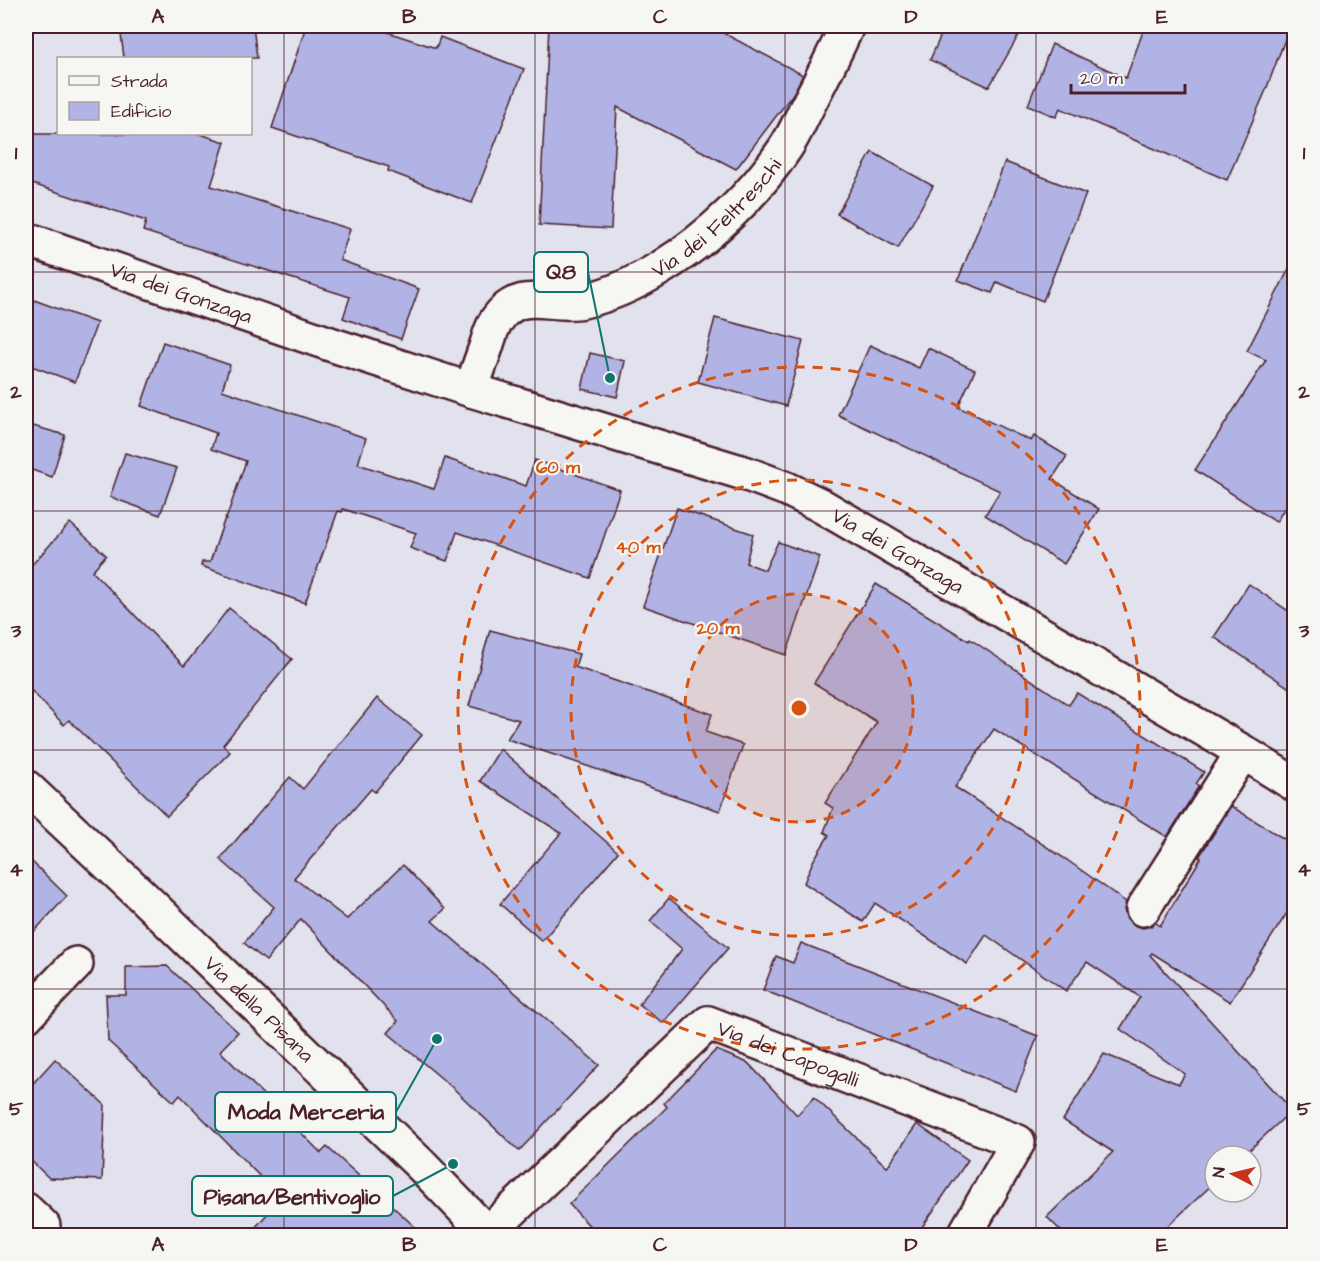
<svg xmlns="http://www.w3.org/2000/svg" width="1320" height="1261" font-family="'Architects Daughter',sans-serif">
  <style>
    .building { fill: #b0b3e4; stroke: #4a1f2b; stroke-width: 1.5 }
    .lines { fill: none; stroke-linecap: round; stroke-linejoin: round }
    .minor-casing { stroke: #4a1f2b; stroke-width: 38 }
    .major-casing { stroke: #4a1f2b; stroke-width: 38 }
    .minor { stroke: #f6f6f2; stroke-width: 33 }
    .major { stroke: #f6f6f2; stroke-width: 33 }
    .grid { fill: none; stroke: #4a1f2b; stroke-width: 1.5; stroke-opacity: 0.55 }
    .ring { fill: none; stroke: #d8530f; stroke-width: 3; stroke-dasharray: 10 8 }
    .labels { text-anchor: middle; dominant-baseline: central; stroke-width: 4.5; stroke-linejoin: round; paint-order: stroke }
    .street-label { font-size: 21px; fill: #4a1f2b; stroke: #f6f6f2 }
    .centre { fill: #d8530f; stroke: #f6f6f2; stroke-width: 3 }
    .ring-label { font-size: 18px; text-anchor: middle; font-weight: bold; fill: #d8530f; stroke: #f6f6f2; stroke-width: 4.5; stroke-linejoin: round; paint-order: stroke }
    .leader { fill: none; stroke: #0f766e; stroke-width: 2 }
    .callout-dot { fill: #0f766e; stroke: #f6f6f2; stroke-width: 2 }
    .callout { fill: #f6f6f2; stroke: #0f766e; stroke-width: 2 }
    .callout-label { font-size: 22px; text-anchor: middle; font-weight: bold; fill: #4a1f2b }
    .neatline { fill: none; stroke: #4a1f2b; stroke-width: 2 }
    .grid-label { font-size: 20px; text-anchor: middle; font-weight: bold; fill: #4a1f2b }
  </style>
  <rect width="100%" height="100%" fill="#e1e2ee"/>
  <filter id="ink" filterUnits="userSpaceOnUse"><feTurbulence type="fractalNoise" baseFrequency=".0167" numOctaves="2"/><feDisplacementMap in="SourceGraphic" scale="12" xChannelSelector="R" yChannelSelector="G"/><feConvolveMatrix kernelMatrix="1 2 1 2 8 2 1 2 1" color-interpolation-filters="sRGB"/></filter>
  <g filter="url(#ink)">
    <g class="building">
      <polygon points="120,26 253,26 257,58 124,58"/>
      <polygon points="306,26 369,26 436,48 440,37 524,69 472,203 388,171 389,167 272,128"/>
      <polygon points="549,26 710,26 803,75 793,94 736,169 617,107 611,229 539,225"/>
      <polygon points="945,26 1024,26 989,87 930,60"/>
      <polygon points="1145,26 1290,26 1266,90 1227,180 1060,108 1056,117 1028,105 1052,44 1126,78"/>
      <polygon points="26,134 200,134 225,142 211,186 350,229 340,260 419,289 401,339 343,318 350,297 143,231 146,221 26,182"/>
      <polygon points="872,152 933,186 898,248 837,214"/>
      <polygon points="1005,162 1086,194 1043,301 997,282 992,293 958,280"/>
      <polygon points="1294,259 1294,493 1276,522 1195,470 1266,360 1247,351"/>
      <polygon points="34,300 97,323 75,382 26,364 26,323"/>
      <polygon points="715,318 803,341 786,406 698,382"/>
      <polygon points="163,342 230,365 222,390 366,438 358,464 434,489 445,458 526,486 535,460 620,490 590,578 457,532 447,561 410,548 416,533 343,509 342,512 338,511 305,603 201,566 202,562 210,562 225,518 226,519 246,461 211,449 216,433 141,406"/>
      <polygon points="870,345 919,368 928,348 975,370 958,407 1031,441 1034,436 1067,456 1052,479 1099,509 1064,564 985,515 1000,491 838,415"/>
      <polygon points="590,353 625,361 617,397 582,389"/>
      <polygon points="26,424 65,435 52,477 26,468"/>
      <polygon points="125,453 177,468 160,515 110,497"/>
      <polygon points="677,508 753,534 746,563 765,570 778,542 820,557 786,655 643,606"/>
      <polygon points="70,523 106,555 92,571 184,666 229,608 292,659 223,745 230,752 167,816 69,720 64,725 26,685 26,571"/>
      <polygon points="876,584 969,641 970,639 1069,705 1077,693 1204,772 1196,784 1199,786 1167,837 994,729 955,787 1067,860 1126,902 1124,909 1126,917 1133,925 1143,928 1151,926 1155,922 1160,926 1201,858 1199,857 1231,806 1294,845 1294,902 1230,1002 1152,953 1150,955 1292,1110 1243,1156 1215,1156 1215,1182 1157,1236 1066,1236 1047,1217 1113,1152 1063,1120 1104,1054 1179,1084 1185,1074 1120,1029 1140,997 1087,962 1066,991 986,935 967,964 875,903 863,922 804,883 813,861 829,835 824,832 833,808 825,803 877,722 814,683"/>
      <polygon points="1249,584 1294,615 1294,691 1214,637"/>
      <polygon points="490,630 579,654 575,667 712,714 706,732 743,745 720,811 507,739 519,720 469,706"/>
      <polygon points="377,698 422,735 375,792 371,789 294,878 347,919 403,865 445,909 432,921 599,1065 519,1151 454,1089 388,1033 398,1021 301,919 266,961 244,943 274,907 220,859 290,777 303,789"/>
      <polygon points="500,749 618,852 542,941 500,904 561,833 480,781"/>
      <polygon points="26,856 67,896 26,940"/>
      <polygon points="669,898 728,948 663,1023 639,1004 682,949 650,921"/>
      <polygon points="801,943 1038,1036 1016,1091 763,990 776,956 793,963"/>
      <polygon points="167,966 238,1032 220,1051 321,1153 327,1147 425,1236 248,1236 281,1198 180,1095 174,1102 108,1041 106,995 126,995 126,967"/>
      <polygon points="716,1050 748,1063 797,1115 814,1097 887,1167 917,1124 968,1160 916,1236 599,1236 569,1204 667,1107 664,1103"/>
      <polygon points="55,1059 105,1105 102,1180 49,1178 26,1156 26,1091"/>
    </g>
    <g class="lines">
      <g class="minor-casing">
        <g id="minor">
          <path id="s1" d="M26,239L336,346L471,390L747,474L787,489L820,505L1243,752L1294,784"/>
          <path id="s2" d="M471,390C476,375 481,361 486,347C489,338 491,329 496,321C520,285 550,308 583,301C611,295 638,282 662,267C710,237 755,194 786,147C794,135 800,121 807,107C821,80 835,53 847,26"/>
          <polyline points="1143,909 1243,752"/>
          <polyline points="26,1016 76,964"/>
          <polyline points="26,1210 43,1226 34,1236"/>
          <path id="s3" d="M488,1233L708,1023L1018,1142L964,1236"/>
        </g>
      </g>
      <g class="major-casing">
        <g id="major">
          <path id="s4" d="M26,787L141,895L421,1165L490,1236"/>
        </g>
      </g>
      <use href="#minor" class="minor"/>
      <use href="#major" class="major"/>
    </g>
  </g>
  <path class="grid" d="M284,26V1236M535,26V1236M785,26V1236M1036,26V1236M26,272H1294M26,511H1294M26,750H1294M26,989H1294"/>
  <circle cx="799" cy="708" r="114" fill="#d8530f" fill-opacity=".12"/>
  <g class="ring">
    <circle cx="799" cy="708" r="114"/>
    <circle cx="799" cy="708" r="228"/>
    <circle cx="799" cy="708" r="341"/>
  </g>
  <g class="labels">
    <g class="street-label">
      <text stroke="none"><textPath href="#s2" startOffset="328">Via dei Feltreschi</textPath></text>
      <text stroke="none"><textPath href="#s1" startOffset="164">Via dei Gonzaga</textPath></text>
      <text stroke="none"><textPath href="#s1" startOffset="928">Via dei Gonzaga</textPath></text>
      <text stroke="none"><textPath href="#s4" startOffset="322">Via della Pisana</textPath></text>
      <text stroke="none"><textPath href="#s3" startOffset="390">Via dei Capogalli</textPath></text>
    </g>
  </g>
  <circle cx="799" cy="708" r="9" class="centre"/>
  <g class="ring-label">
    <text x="558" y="473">60 m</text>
    <text x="638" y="553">40 m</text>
    <text x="718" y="634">20 m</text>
  </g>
  <path class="leader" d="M610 378L588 272M437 1039L396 1112M453 1164L393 1196"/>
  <g class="callout-dot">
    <circle cx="610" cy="378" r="6"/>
    <circle cx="437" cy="1039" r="6"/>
    <circle cx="453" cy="1164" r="6"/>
  </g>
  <g class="callout">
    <rect x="534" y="252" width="54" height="40" rx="6"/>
    <rect x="215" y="1092" width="181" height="40" rx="6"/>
    <rect x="192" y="1176" width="201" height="40" rx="6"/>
  </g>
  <g class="callout-label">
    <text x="561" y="279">Q8</text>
    <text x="306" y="1119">Moda Merceria</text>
    <text x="292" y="1204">Pisana/Bentivoglio</text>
  </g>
  <rect width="1320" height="1261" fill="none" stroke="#f6f6f2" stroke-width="66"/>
  <rect x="57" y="57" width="195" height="78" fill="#f6f6f2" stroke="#b1a0a2" stroke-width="1.5"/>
  <rect x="69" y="76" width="30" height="9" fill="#f6f6f2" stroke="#b1a0a2" stroke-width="1.5"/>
  <text x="111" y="87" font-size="18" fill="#4a1f2b">Strada</text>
  <rect x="69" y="102" width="30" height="18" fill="#b0b3e4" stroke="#b1a0a2" stroke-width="1.5"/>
  <text x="111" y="117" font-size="18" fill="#4a1f2b">Edificio</text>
  <g transform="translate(1233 1174) rotate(277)"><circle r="28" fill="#f6f6f2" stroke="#b1a0a2" stroke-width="1.5"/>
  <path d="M0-4.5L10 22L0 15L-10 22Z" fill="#c8321e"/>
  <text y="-9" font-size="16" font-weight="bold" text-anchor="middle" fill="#4a1f2b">N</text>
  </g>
  <path d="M1071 84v9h114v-9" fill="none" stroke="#4a1f2b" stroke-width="3"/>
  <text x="1080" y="84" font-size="18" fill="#4a1f2b" stroke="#f6f6f2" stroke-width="4.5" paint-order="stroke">20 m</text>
  <rect x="33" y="33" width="1254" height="1195" class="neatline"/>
  <g class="grid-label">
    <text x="158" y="23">A</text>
    <text x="409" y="23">B</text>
    <text x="660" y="23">C</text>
    <text x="911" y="23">D</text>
    <text x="1162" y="23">E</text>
    <text x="16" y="159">1</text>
    <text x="1304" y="159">1</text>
    <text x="16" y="398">2</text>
    <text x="1304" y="398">2</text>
    <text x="16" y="637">3</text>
    <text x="1304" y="637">3</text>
    <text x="16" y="876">4</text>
    <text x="1304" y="876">4</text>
    <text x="16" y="1115">5</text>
    <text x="1304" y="1115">5</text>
    <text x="158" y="1251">A</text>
    <text x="409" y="1251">B</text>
    <text x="660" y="1251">C</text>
    <text x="911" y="1251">D</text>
    <text x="1162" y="1251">E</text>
  </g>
</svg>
